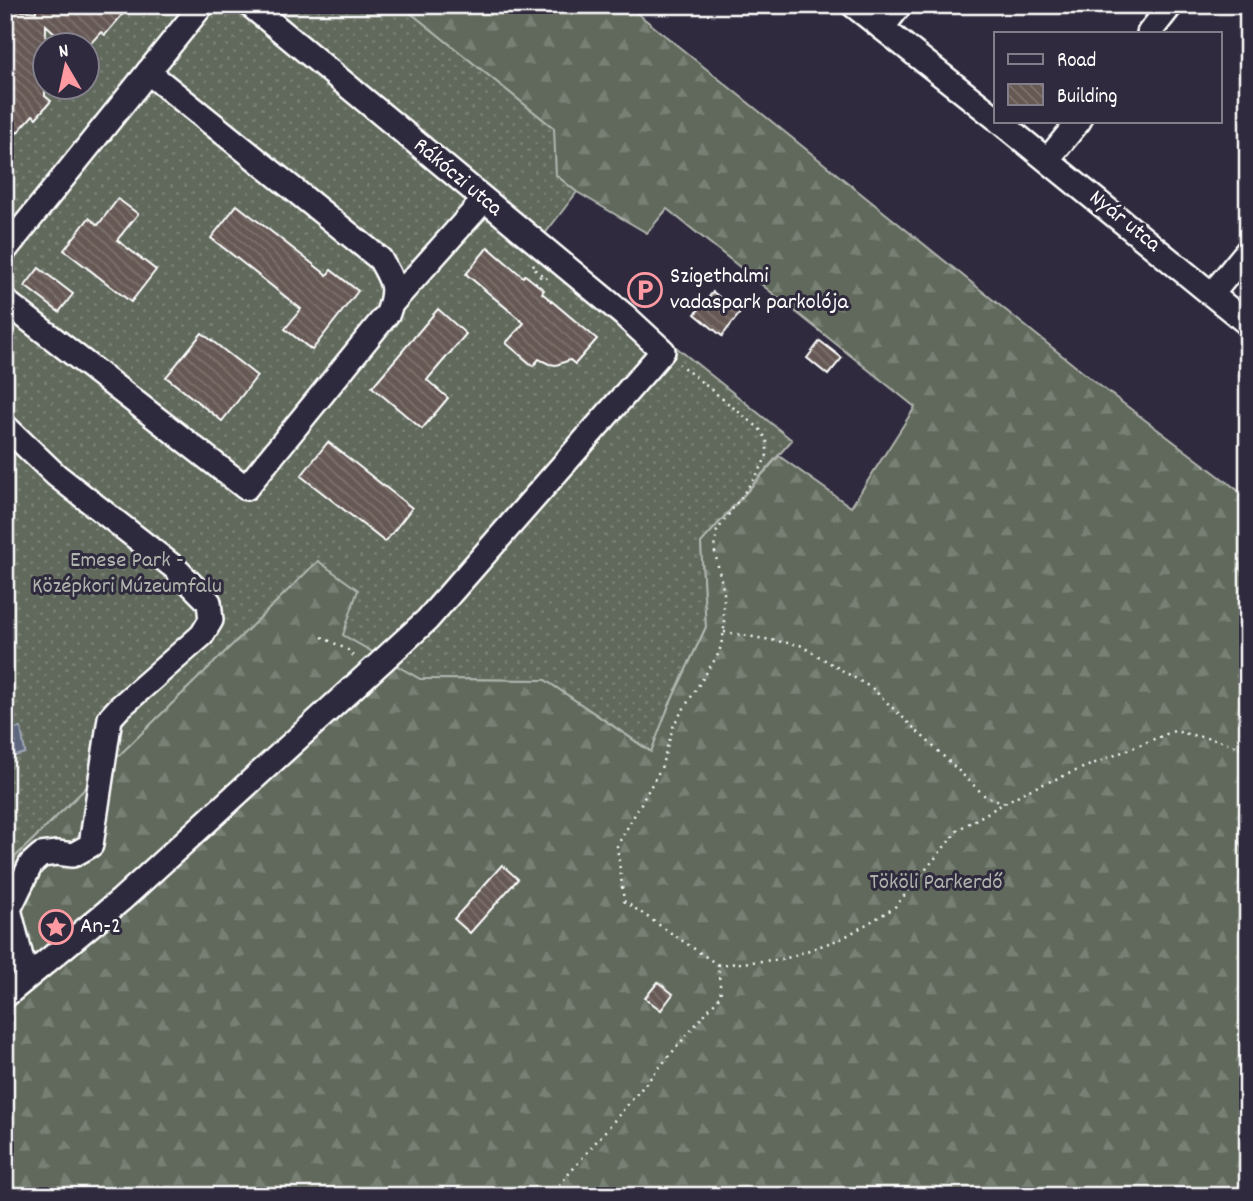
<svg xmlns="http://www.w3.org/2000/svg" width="1253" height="1201" font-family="Dekko,sans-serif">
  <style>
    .grass { fill: url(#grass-dots); stroke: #b0b4ae; stroke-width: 2; fill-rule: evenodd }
    .forest { fill: url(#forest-firs); stroke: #b0b4ae; stroke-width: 2 }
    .water { fill: url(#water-ripples); stroke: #9da3b2; stroke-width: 2 }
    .building { fill: url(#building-back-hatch); stroke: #fff; stroke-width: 2 }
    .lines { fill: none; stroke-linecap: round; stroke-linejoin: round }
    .minor-casing { stroke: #fff; stroke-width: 28 }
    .path { stroke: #fff; stroke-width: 2.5; stroke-dasharray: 2 5; stroke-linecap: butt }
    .minor { stroke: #2f2a3d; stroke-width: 23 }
    .labels { text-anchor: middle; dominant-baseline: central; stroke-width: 6; stroke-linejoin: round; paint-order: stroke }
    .street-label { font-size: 23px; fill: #fff; stroke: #2f2a3d }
    .poi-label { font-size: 23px; fill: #fff; stroke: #2f2a3d; text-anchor: start }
    .park-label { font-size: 23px; fill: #b0b4ae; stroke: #2f2a3d }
  </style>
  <defs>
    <pattern id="grass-dots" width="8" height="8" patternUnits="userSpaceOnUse" patternTransform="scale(1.75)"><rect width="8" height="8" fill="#60695c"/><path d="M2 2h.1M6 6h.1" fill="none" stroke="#788074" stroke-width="1.8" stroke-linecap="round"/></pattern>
    <pattern id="forest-firs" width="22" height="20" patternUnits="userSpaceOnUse" patternTransform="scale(1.75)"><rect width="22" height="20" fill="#60695c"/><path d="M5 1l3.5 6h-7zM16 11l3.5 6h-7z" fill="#788074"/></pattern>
    <pattern id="water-ripples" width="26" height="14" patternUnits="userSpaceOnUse" patternTransform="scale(1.75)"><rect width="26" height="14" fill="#5b657e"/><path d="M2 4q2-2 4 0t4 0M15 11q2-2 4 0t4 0" fill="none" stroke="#747c91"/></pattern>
    <pattern id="building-back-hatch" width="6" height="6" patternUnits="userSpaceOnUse" patternTransform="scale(1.75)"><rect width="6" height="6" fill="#665954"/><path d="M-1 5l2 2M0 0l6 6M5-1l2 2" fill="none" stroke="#7d726e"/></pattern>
  </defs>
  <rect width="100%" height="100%" fill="#2f2a3d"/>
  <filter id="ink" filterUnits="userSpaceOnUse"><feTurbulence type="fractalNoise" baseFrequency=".0143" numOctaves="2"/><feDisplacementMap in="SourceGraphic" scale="14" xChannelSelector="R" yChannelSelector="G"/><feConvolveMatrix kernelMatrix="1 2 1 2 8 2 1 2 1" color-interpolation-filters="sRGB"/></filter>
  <g filter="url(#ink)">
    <path class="grass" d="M5,5H401L555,129L556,175L577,192L541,239L792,440L701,543L706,627L668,708L652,752L545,680L420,679L342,635L357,590L318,561L5,867V759L25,752L21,728L5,730ZM46,46H88V88H46Z"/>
    <polygon class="forest" points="401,5 627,5 1095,382 1248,498 1248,1196 5,1196 5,867 318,561 358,590 343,635 420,679 545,680 651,752 668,708 706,627 701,543 779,456 851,507 915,407 667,209 647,233 577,192 556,175 554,128"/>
    <polygon class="water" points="21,728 25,753 5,759 5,730"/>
    <g class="building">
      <polygon points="36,5 111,5 122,15 105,35 101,32 88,46 69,46 46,25 45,96 51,101 36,118 33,115 17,133 5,122 5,9 36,12"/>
      <polygon points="118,199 138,214 117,240 156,270 131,302 64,250 89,218 98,225"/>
      <polygon points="237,205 327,275 331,270 358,291 312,350 285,329 301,309 211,238"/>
      <polygon points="488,247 523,277 525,275 544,290 542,293 597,339 575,364 570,360 556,365 549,364 539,359 533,366 506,343 524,323 466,274"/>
      <polygon points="39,268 73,294 59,312 25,286"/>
      <polygon points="713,292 740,313 722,336 695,314"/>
      <polygon points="438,309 466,334 427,380 448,398 422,429 372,387"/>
      <polygon points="202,333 257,376 222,421 166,377"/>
      <polygon points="820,341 842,358 828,375 807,358"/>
      <polygon points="328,442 412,508 385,542 301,476"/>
      <polygon points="502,865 518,879 470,933 454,919"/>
      <polygon points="658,982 673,994 661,1010 645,998"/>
    </g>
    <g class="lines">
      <g class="minor-casing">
        <g id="minor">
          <polyline points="853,5 996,118"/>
          <polyline points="882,28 900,5"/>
          <polyline points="1149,33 1171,5"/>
          <polyline points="999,121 1248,324"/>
          <polyline points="1048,159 1079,121"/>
          <polyline points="5,250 202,5"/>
          <polyline points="1212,294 1248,250"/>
          <path d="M5,301L246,488L388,313C397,287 393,282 380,259L148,72"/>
          <polyline points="392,303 484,200"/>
          <polyline points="5,426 56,475 175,568 209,602 211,620 202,635 120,707 110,718 91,845 73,855 57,853 41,855 31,864 9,909 26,977"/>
          <polyline points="5,996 121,900 427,620 663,351 624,315 250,5"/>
        </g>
      </g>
      <g class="path">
        <polyline points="534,264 532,267 551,282"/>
        <polyline points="535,283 542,274"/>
        <polyline points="724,632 800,645 873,689 985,796 1006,803"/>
        <polyline points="322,637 348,650 355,658"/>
        <polyline points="718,965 784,959 843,938 894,908 959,829 1024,792 1174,731 1225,742 1248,752"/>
        <polyline points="550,1196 721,995 718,965 624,901 617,846 661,768 674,724 719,653 724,632 724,593 714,548 717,531 760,470 767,455 767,440 759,428 679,364"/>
      </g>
      <use href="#minor" class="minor"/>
    </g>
  </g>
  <defs>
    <g id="parking-ring" transform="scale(1.75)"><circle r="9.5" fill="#2f2a3d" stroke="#ff9aa2" stroke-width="1.5"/><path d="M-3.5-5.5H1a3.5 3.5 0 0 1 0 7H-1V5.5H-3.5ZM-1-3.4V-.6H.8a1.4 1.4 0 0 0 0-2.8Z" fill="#ff9aa2"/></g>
    <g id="sight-ring" transform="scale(1.75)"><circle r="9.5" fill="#2f2a3d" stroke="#ff9aa2" stroke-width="1.5"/><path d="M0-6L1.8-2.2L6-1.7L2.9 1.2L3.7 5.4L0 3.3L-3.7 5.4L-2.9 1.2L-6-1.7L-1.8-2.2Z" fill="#ff9aa2"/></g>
  </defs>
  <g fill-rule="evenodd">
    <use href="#parking-ring" x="645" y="290"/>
    <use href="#sight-ring" x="56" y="927"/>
  </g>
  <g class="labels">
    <g class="street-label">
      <text transform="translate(457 178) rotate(40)">Rákóczi utca</text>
      <text transform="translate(1124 222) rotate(39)">Nyár utca</text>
    </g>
    <g class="poi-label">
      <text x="670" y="277">Szigethalmi<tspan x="670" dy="26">vadaspark parkolója</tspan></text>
      <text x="80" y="927">An-2</text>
    </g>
    <g class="park-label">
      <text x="127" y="561">Emese Park -<tspan x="127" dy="26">Középkori Múzeumfalu</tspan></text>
      <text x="936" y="883">Tököli Parkerdő</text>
    </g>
  </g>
  <rect width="1253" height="1201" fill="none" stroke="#2f2a3d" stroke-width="28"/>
  <rect x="14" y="14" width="1225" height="1173" fill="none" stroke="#fff" stroke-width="2.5" filter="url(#ink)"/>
  <rect x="994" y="32" width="228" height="91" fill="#2f2a3d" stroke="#827f8b" stroke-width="2"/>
  <rect x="1008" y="54" width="35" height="10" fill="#2f2a3d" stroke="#827f8b" stroke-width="2"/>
  <text x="1057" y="66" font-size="21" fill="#ffffff">Road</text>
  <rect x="1008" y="84" width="35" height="21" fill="url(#building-back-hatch)" stroke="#827f8b" stroke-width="2"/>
  <text x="1057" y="102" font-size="21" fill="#ffffff">Building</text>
  <g transform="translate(66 66) rotate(351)"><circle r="33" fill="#2f2a3d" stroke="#827f8b" stroke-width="2"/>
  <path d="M0-5L12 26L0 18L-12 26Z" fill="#ff9aa2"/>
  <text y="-10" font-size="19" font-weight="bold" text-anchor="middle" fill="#ffffff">N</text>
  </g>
</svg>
